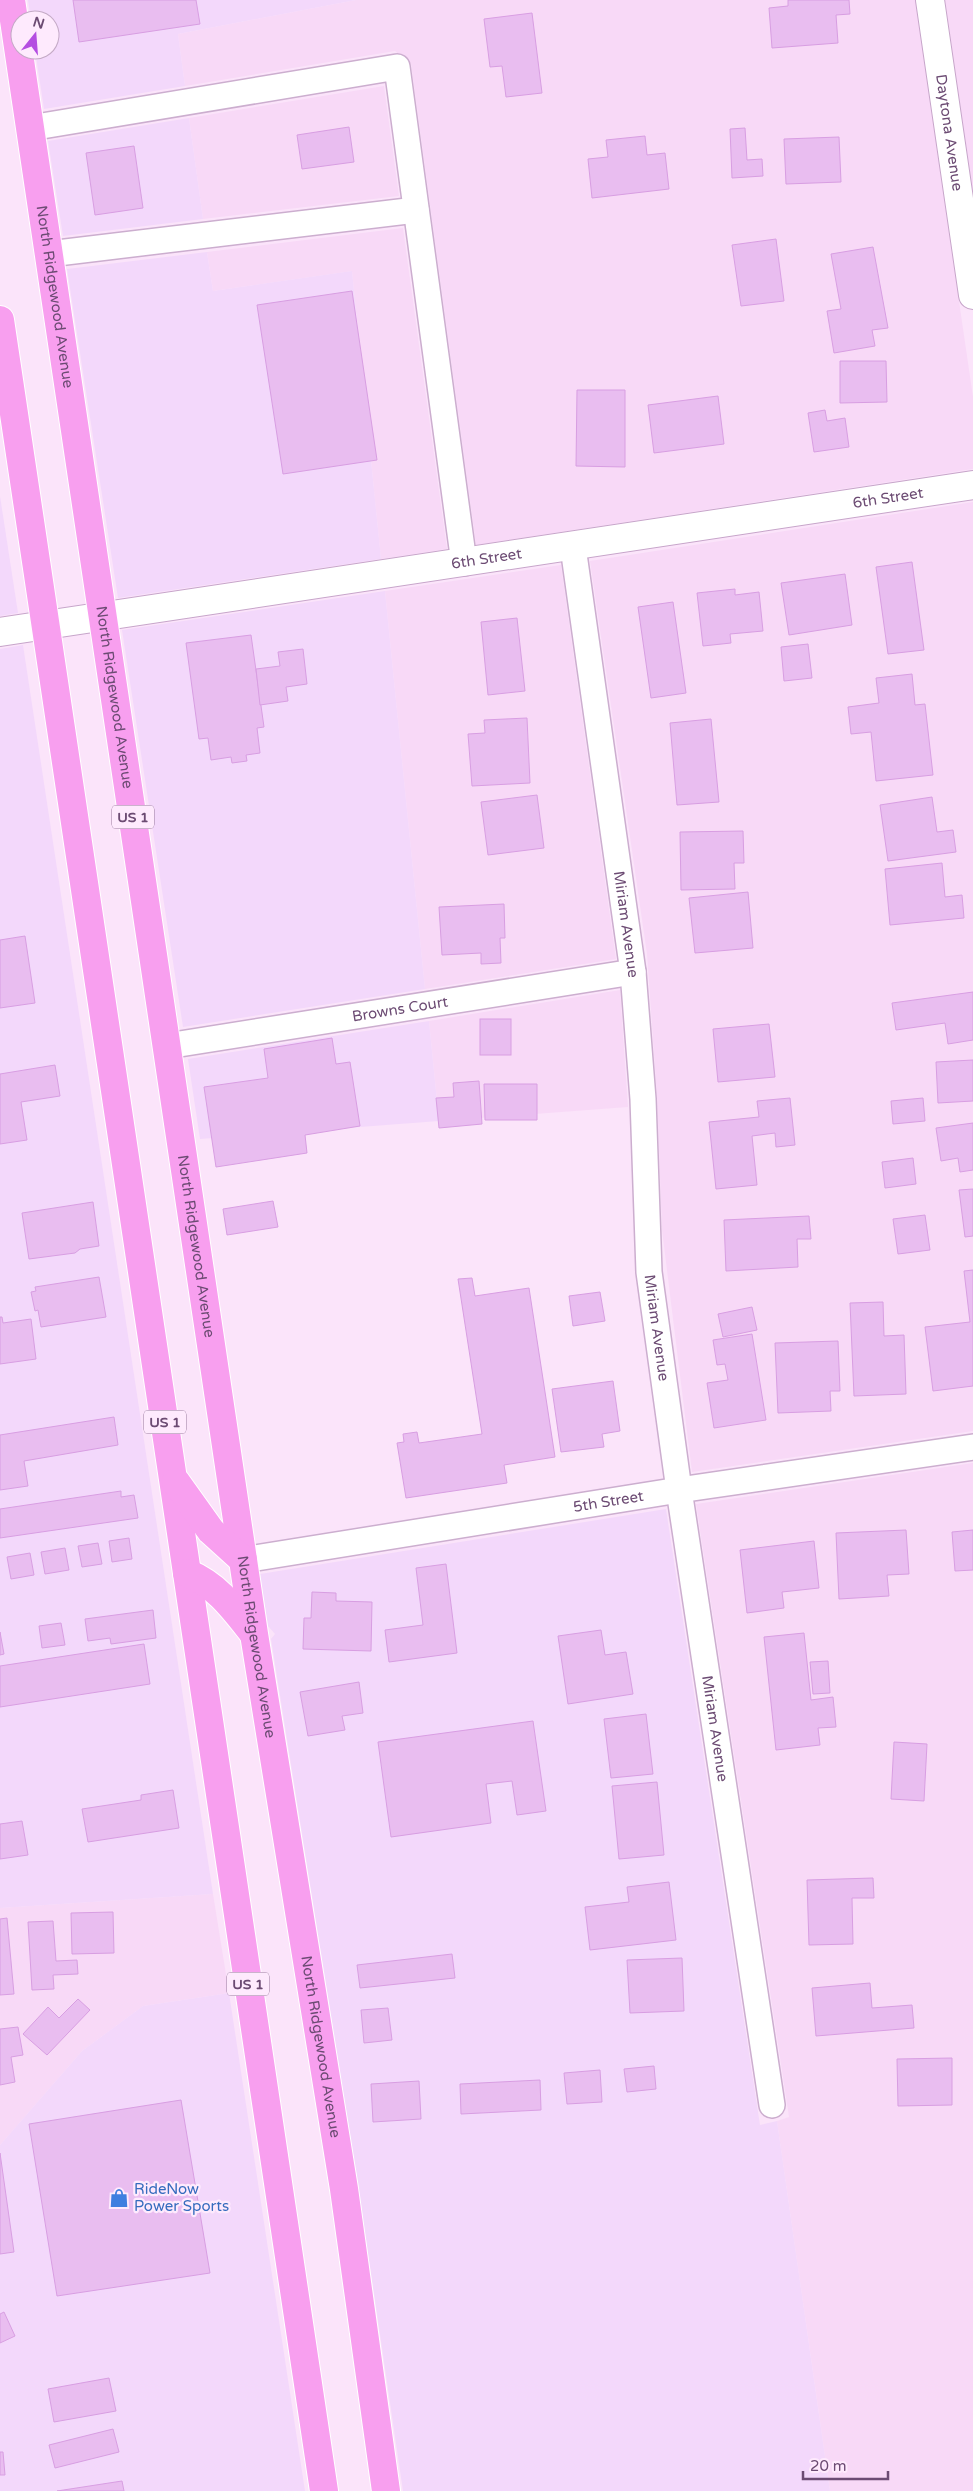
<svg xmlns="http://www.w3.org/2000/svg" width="973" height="2491" font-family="'Varela Round',sans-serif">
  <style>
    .residential { fill: #f8d9f7 }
    .commercial { fill: #f3d8fb }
    .building { fill: #e9bdf0; stroke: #d89ee2 }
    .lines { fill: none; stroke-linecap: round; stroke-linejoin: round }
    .street-casing { stroke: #ccaecf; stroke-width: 28 }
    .secondary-casing { stroke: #c7a5ca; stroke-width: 30 }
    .primary-casing { stroke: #fff; stroke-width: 30 }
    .street { stroke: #fff; stroke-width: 25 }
    .secondary { stroke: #fff; stroke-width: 28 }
    .primary { stroke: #f89fef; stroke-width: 28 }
    .labels { text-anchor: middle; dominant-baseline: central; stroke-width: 4.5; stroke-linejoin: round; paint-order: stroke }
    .shield { fill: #feeafd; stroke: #987b9c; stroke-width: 1 }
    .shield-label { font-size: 14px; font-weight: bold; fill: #6c4b73 }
    .street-label { font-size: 15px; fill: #6c4b73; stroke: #feeafd }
    .shop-label { font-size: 15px; fill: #366cbe; stroke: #feeafd; text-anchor: start }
  </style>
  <rect width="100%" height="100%" fill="#fbe4fa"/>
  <g class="residential">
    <polygon points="356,0 915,0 973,397 973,469 476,545 411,64 395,51 185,86 178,34"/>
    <polygon points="945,0 973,0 973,193"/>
    <polygon points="384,86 399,196 203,219 189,118"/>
    <polygon points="403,228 447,549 381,559 352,271 213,291 207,252"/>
    <polygon points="973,502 973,1431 692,1472 662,1230 657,1097 647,954 590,561"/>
    <polygon points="561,565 616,959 425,989 385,591"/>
    <polygon points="620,990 628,1107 439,1121 429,1021"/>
    <polygon points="973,1463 973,2491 830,2491 777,2121 789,2117 696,1504"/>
    <polygon points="213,1894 229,1993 143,2006 82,2051 0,2145 0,1908"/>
  </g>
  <g class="commercial">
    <polygon points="28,0 356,0 178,34 185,86 44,109 35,50 50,50 50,20 31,20"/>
    <polygon points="189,118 203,219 63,236 48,141"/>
    <polygon points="207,252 213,291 352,271 381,559 118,598 67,269"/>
    <polygon points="0,496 18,613 0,616"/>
    <polygon points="385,591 425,989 183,1027 122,630"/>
    <polygon points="23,645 213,1894 0,1908 0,649"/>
    <polygon points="429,1021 439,1121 200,1139 188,1059"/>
    <polygon points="666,1509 760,2125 777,2121 830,2491 403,2491 358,2185 271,1639 275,1634 268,1626 260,1574"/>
    <polygon points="229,1993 305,2491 0,2491 0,2145 82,2051 143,2006"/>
  </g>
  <g class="building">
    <polygon points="73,0 196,0 200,24 79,42"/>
    <polygon points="788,0 849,0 850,14 836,15 838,43 772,48 769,8 788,6"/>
    <polygon points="532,13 542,93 506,97 502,66 490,67 484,19"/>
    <polygon points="349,127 354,162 302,169 297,135"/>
    <polygon points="745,128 747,160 762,159 763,176 732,178 730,129"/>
    <polygon points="645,136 647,155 665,153 669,189 592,198 588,159 608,157 606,140"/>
    <polygon points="839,137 841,182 786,184 784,139"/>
    <polygon points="134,146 143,208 95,215 86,153"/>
    <polygon points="776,239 784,301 741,306 732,245"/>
    <polygon points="873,247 888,328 872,330 875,346 834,353 827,311 841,309 831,254"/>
    <polygon points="352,291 377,460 283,474 257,305"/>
    <polygon points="840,361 886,361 887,402 840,403"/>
    <polygon points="577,390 625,390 625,467 576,466"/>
    <polygon points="718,396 724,444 654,453 648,405"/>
    <polygon points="825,410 827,421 845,418 849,447 814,452 808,413"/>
    <polygon points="912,562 924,650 888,654 876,567"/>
    <polygon points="845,574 852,625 789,635 781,583"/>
    <polygon points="735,589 735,595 759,592 763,631 730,634 731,643 703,646 697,593"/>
    <polygon points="673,602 686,693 651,698 638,607"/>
    <polygon points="517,618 525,691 488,695 481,622"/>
    <polygon points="251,635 264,727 257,728 260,753 246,755 247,761 232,763 231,757 211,760 208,738 199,739 186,643"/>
    <polygon points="808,644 812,678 784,681 781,647"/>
    <polygon points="303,649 307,684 286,687 288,701 260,705 256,669 280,666 278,652"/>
    <polygon points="912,674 915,705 925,704 933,775 876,781 871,732 851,734 848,707 879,703 876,678"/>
    <polygon points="527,718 530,783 472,786 468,734 485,733 484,720"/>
    <polygon points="711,719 719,802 677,805 670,723"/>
    <polygon points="537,795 544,848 488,855 481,802"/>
    <polygon points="932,797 937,832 953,830 956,852 888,861 880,805"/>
    <polygon points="743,831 744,863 734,863 735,889 681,890 680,832"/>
    <polygon points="942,863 945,897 962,895 964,918 890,925 885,869"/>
    <polygon points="748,892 753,948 695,953 689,898"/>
    <polygon points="504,904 505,938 500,938 501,963 481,964 481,953 442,955 439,907"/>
    <polygon points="25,936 35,1003 0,1008 0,940"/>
    <polygon points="973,992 973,1040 948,1044 945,1023 896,1030 892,1003"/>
    <rect x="480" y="1019" width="31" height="36"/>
    <polygon points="769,1024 775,1077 718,1082 713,1029"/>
    <polygon points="332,1038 336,1064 350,1062 360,1126 305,1135 307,1153 216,1167 204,1087 268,1078 264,1049"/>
    <polygon points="973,1060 973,1101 938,1103 936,1062"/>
    <polygon points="55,1065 60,1096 21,1102 27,1140 0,1144 0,1074"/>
    <polygon points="479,1081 482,1124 439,1128 436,1098 454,1097 453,1083"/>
    <polygon points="484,1084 537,1084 537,1120 485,1120"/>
    <polygon points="790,1098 795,1145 776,1147 775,1133 752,1136 757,1185 716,1189 709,1122 759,1117 757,1101"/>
    <polygon points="923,1098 925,1121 893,1124 891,1101"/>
    <polygon points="973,1123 973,1170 960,1172 958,1158 941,1161 936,1128"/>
    <polygon points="913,1158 916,1184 885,1188 882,1162"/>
    <polygon points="973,1189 973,1236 965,1237 959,1190"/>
    <polygon points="273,1201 278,1227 227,1235 223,1209"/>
    <polygon points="93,1202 99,1246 80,1249 75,1253 29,1259 22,1213"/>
    <polygon points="925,1215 930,1250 898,1254 893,1219"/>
    <polygon points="809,1216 811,1239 797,1239 798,1267 726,1271 724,1220"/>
    <polygon points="973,1270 973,1386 933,1391 925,1327 970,1322 964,1271"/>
    <polygon points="99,1277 106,1317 41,1327 38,1310 35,1311 31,1292 36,1291 35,1287"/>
    <polygon points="472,1278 475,1296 529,1288 555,1457 504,1465 507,1483 406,1498 397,1443 404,1442 403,1434 417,1432 419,1443 482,1434 458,1279"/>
    <polygon points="600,1292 605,1321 573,1326 569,1296"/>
    <polygon points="883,1302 884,1336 904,1335 906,1394 854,1396 850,1303"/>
    <polygon points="752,1307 757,1330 723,1337 718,1314"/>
    <polygon points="0,1317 2,1317 3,1323 31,1319 36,1359 0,1364"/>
    <polygon points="752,1334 766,1420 714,1428 707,1383 728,1380 725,1364 717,1365 713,1340"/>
    <polygon points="838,1341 840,1391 830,1391 831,1411 778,1413 775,1343"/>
    <polygon points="613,1381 620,1431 602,1434 604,1447 561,1452 552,1389"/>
    <polygon points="114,1417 118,1445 24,1461 28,1486 0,1490 0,1435"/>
    <polygon points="121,1491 121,1497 134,1495 138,1518 0,1538 0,1509"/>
    <polygon points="906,1530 909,1574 887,1575 889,1596 839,1599 836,1533"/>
    <polygon points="973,1530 973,1570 955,1571 952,1532"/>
    <polygon points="129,1538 132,1559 112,1562 109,1541"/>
    <polygon points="814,1541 819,1588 782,1592 784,1608 747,1613 740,1550"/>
    <polygon points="98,1543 102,1564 82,1567 78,1546"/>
    <polygon points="65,1548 69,1570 45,1574 41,1552"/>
    <polygon points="30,1553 34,1575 11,1579 7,1557"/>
    <polygon points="446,1564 457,1653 389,1662 385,1630 423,1625 416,1568"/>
    <polygon points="312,1592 336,1593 336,1601 372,1602 371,1651 303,1649 304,1618 311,1618"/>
    <polygon points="153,1610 156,1638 111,1644 110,1638 88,1641 85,1619"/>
    <polygon points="61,1623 65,1645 42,1648 39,1626"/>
    <polygon points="601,1630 605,1655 626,1652 633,1694 568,1704 558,1636"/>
    <polygon points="0,1632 4,1654 0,1655"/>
    <polygon points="804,1633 811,1700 833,1697 836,1727 818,1728 820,1745 776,1750 764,1637"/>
    <polygon points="144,1644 150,1684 0,1707 0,1666"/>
    <polygon points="828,1661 830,1693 813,1694 810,1662"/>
    <polygon points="359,1682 363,1713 342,1716 345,1730 308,1736 300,1692"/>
    <polygon points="646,1714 653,1774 611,1778 604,1719"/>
    <polygon points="533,1721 546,1811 517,1815 512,1781 486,1784 491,1823 391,1837 378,1742"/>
    <polygon points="894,1742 927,1744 924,1801 891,1799"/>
    <polygon points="657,1782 664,1855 619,1859 612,1786"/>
    <polygon points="173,1790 179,1828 88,1842 82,1809 141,1800 141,1795"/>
    <polygon points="22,1821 28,1855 0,1859 0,1824"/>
    <polygon points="873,1878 874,1898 852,1898 853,1944 809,1945 807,1880"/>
    <polygon points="669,1882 676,1940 590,1950 585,1907 629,1902 627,1887"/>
    <polygon points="113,1912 114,1953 72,1954 71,1913"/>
    <polygon points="7,1918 14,1994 0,1995 0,1919"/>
    <polygon points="53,1921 56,1961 77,1960 78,1974 53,1975 54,1989 32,1990 28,1922"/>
    <polygon points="452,1954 455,1978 360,1988 357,1965"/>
    <polygon points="682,1958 684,2011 630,2013 627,1960"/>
    <polygon points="870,1983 872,2008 912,2005 914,2028 816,2036 812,1988"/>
    <polygon points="78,1999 90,2010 47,2055 23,2034 48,2007 59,2018"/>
    <polygon points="388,2008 392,2040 364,2043 361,2010"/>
    <polygon points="18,2027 23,2055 11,2057 15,2082 0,2085 0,2029"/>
    <polygon points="952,2058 952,2105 898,2106 897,2059"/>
    <polygon points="654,2066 656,2089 627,2092 624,2069"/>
    <polygon points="600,2070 602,2102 567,2104 564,2073"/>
    <polygon points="540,2080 541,2110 461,2114 460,2084"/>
    <polygon points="419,2081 421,2119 373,2122 371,2084"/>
    <polygon points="181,2100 210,2273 57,2296 29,2124"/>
    <polygon points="0,2153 14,2252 0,2254"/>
    <polygon points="4,2312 15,2336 0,2343 0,2314"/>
    <polygon points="109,2378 116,2411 54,2422 48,2389"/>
    <polygon points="113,2429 119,2452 55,2468 49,2445"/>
    <polygon points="0,2452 3,2452 5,2475 0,2475"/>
    <polygon points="122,2481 124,2491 57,2491"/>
  </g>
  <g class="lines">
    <g class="street-casing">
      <g id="street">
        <polyline points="30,128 397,67 464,563"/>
        <polyline points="49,254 416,210"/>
        <path id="s1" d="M573,547L633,972L643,1099L649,1272L679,1490L772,2105"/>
        <path id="s2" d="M167,1046L633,972"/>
        <path id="s3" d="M243,1560L679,1490L973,1447"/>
      </g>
    </g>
    <g class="secondary-casing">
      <g id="secondary">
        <path id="s4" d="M930,0L973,295"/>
        <path id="s5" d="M0,632L973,485"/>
      </g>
    </g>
    <g class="primary-casing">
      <g id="primary">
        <path id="s6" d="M11,0L254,1634L344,2189L386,2491"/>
        <polyline points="0,320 324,2491"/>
        <polyline points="176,1482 211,1531 243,1560"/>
        <path d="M187,1573C217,1585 234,1609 253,1633"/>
      </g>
    </g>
    <use href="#street" class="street"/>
    <use href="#secondary" class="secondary"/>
    <use href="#primary" class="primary"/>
  </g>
  <defs>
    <g id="shop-bare" transform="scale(1.5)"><path d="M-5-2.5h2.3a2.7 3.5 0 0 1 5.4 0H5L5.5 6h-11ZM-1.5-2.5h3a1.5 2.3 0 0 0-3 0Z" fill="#3f7fe0" stroke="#feeafd" stroke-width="2.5" paint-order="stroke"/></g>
  </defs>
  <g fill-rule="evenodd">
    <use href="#shop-bare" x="119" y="2198"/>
  </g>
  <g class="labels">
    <g class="shield">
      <rect x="112" y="805.5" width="42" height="23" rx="4"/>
      <rect x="144" y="1410.5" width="42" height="23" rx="4"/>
      <rect x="227" y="1972.5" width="42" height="23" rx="4"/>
    </g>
    <g class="shield-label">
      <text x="133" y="817">US 1</text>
      <text x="165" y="1422">US 1</text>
      <text x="248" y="1984">US 1</text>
    </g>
    <g class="street-label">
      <text stroke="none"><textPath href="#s4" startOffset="134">Daytona Avenue</textPath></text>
      <text stroke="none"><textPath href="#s6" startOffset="300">North Ridgewood Avenue</textPath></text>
      <text stroke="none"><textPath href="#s5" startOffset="898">6th Street</textPath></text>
      <text stroke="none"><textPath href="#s5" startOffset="492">6th Street</textPath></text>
      <text stroke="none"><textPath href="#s6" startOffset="705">North Ridgewood Avenue</textPath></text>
      <text stroke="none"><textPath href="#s1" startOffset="381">Miriam Avenue</textPath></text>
      <text stroke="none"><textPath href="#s2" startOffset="236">Browns Court</textPath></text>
      <text stroke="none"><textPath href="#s6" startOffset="1260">North Ridgewood Avenue</textPath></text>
      <text stroke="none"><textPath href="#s1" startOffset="786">Miriam Avenue</textPath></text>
      <text stroke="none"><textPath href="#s3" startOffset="370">5th Street</textPath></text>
      <text stroke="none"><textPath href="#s6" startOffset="1665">North Ridgewood Avenue</textPath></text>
      <text stroke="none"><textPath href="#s1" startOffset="1191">Miriam Avenue</textPath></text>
      <text stroke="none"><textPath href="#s6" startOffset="2070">North Ridgewood Avenue</textPath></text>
    </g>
    <g class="shop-label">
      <text x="134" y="2189">RideNow<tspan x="134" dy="17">Power Sports</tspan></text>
    </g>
  </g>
  <g transform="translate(35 35) rotate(17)"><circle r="24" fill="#feeafd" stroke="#c4aac6"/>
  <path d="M0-4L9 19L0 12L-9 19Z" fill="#b44ee1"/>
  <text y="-8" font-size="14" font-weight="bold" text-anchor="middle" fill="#6c4b73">N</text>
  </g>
  <path d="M803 2471v8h85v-8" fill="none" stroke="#6c4b73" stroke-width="2.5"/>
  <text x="810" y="2471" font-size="15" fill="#6c4b73" stroke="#feeafd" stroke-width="4" paint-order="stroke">20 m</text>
</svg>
